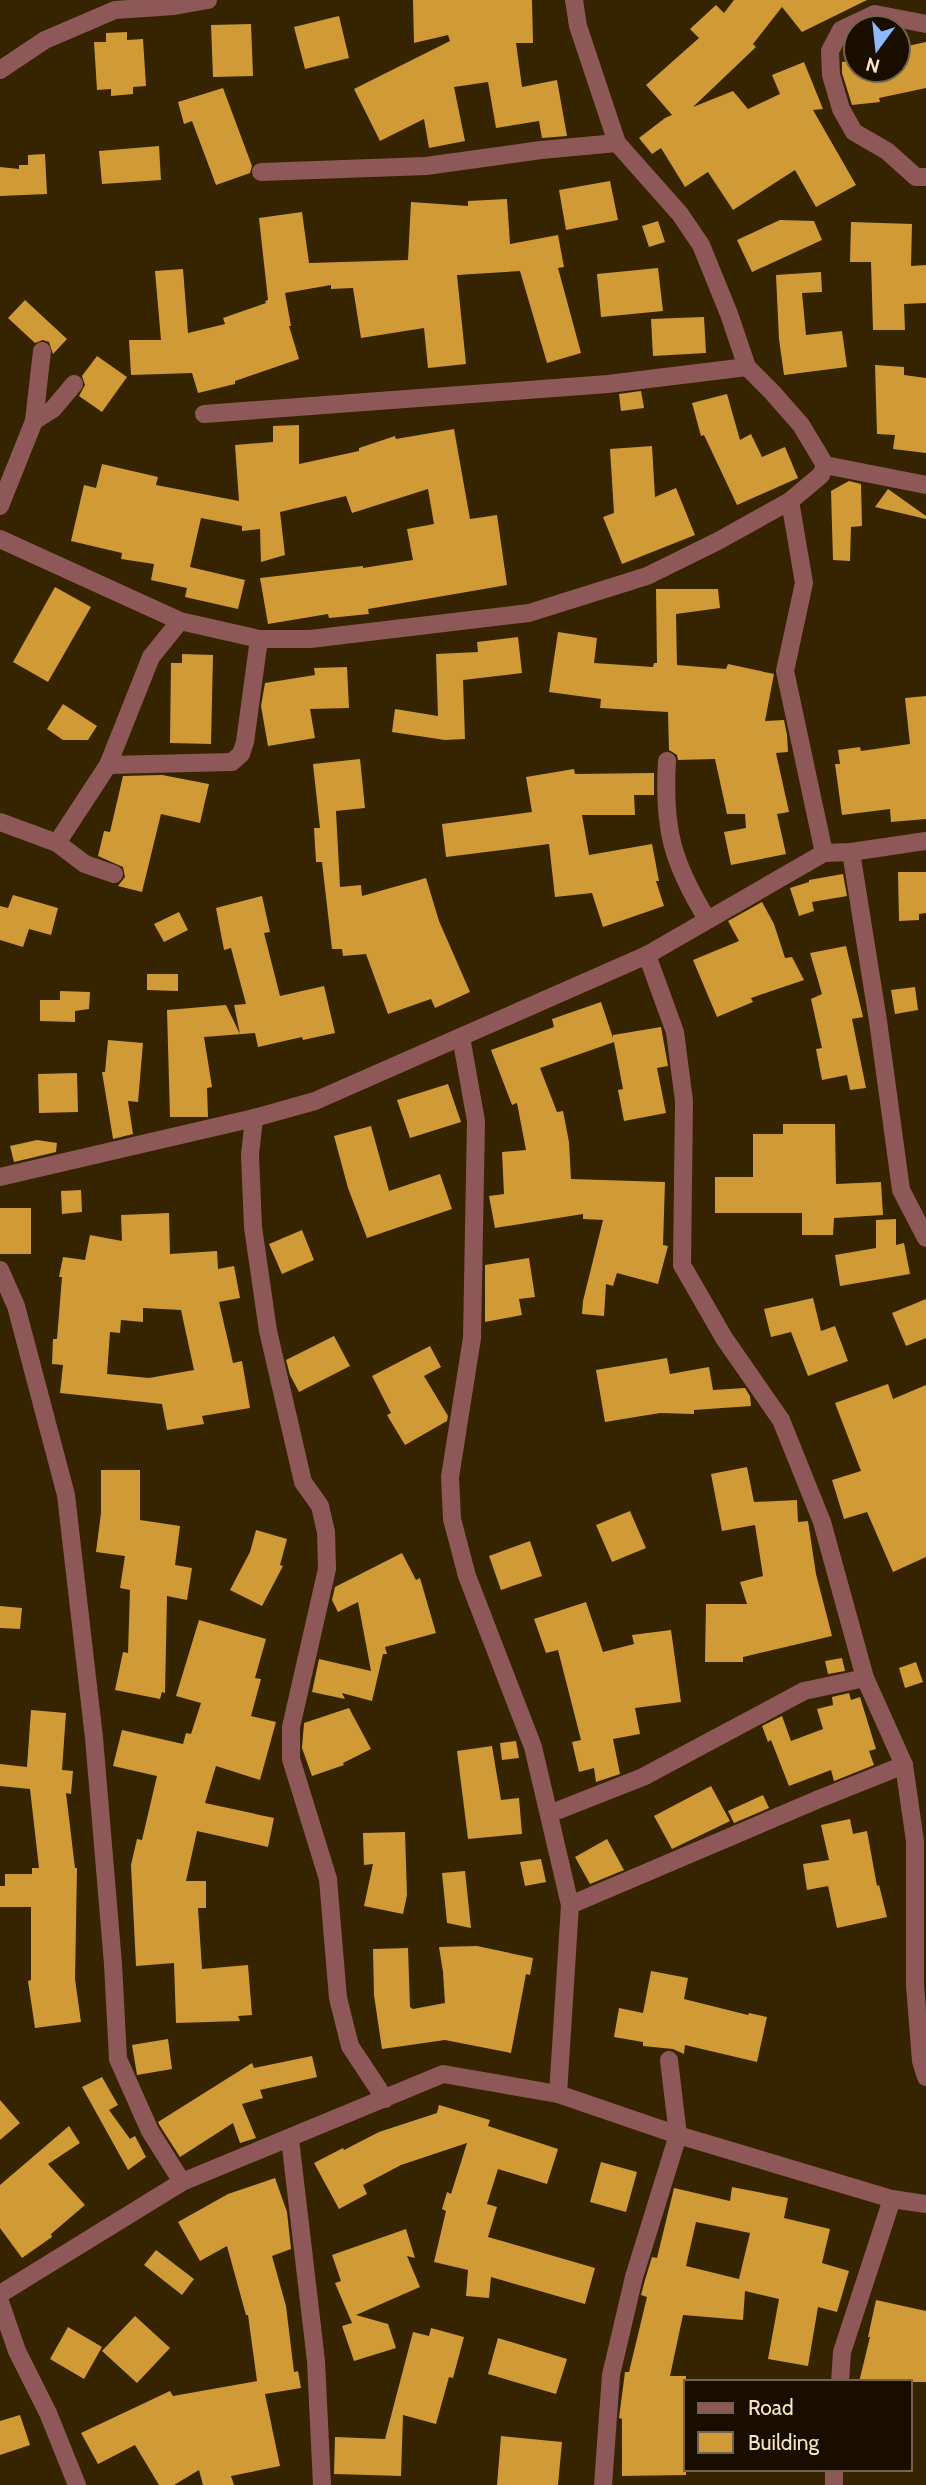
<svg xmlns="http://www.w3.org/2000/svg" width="926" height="2485" font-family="Cabin,sans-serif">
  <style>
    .building { fill: #d09b36; fill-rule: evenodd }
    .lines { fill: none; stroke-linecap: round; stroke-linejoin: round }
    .minor { stroke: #8e5858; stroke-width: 18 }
  </style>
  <rect width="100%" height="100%" fill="#362300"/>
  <g class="building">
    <polygon points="413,0 532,0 533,43 516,43 522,87 557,80 567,136 542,138 539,121 496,128 488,82 454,87 465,141 429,148 424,119 380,141 354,89 450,41 448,35 414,43"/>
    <polygon points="734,0 867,0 802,32 782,7 753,44 756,47 693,107 733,91 748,109 780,94 772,75 804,62 823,109 813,110 856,185 816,207 795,170 733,210 708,172 685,187 661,148 652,154 639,138 665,118 672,115 646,85 699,38 690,29 716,5 724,13"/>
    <polygon points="339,16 349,58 305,69 294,27"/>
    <polygon points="251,24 253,76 213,77 211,25"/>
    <polygon points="127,32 127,40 143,39 146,86 133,87 133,94 111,96 111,89 97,90 94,42 106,42 106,33"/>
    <polygon points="926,42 926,88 879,98 880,102 852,105 842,73 842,62 856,60 856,70 898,70 898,48"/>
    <polygon points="223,88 252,166 250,173 216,185 192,121 184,124 178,102"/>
    <polygon points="159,146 161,180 102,184 99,151"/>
    <polygon points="45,154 47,194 0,196 0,167 19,169 19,165 28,165 28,155"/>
    <polygon points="610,181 618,220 566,230 559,190"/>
    <polygon points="507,199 510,244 558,235 564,267 558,268 581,353 547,363 520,271 457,275 466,364 428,368 424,328 361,338 353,288 331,289 331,285 285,293 291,326 289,326 299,359 235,381 235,384 198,393 192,373 131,375 129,340 161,340 155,271 183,269 188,333 225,324 223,318 266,303 265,301 268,300 259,218 302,212 309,263 408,260 411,202 468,206 468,201"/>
    <polygon points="780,220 814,221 822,240 752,272 737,240"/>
    <polygon points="658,221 665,242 649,247 642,226"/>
    <polygon points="851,222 912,224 911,266 926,265 926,303 904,304 905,330 873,330 871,262 850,262"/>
    <polygon points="658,268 663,311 601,317 597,274"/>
    <polygon points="821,272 822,292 802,293 806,335 842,331 847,367 784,375 779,339 776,275"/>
    <polygon points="25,300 67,339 53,354 49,342 43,340 35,343 8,318"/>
    <polygon points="704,317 706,353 653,356 651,319"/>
    <polygon points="97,356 127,377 102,412 79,396 85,385 82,376"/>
    <polygon points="875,365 904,367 904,375 926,378 926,453 893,449 895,435 877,434"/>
    <polygon points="641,391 644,408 621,411 619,394"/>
    <polygon points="727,394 740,440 751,434 762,457 785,447 798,478 737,505 704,435 701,436 692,403"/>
    <polygon points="299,425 299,464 359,451 359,448 395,436 396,439 454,429 470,519 497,515 507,585 368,609 369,614 329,618 328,614 268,624 260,578 363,566 363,568 413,560 407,529 434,524 428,489 352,513 346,496 280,512 285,555 261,562 260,529 242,531 242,526 201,518 190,567 245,580 238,609 185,597 187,588 151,580 154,564 121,559 122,553 71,541 84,485 96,488 102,464 158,477 156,485 239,501 235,445 273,442 273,426"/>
    <polygon points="652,446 655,497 676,488 695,535 622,564 603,517 614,513 610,449"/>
    <polygon points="849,481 861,484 862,526 851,527 850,561 833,560 831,491"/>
    <polygon points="888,489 926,516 926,519 875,507"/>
    <polygon points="55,587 91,607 48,682 13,662"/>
    <polygon points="656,589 718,589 720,608 676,614 677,665 726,669 728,664 774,674 765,721 784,720 787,735 788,752 776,753 789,812 777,814 786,854 731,865 724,832 746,828 745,814 727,814 715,759 678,760 677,755 669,750 668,712 600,708 601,699 549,692 558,632 597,638 594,663 653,667 654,663 657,663"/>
    <polygon points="518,637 522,673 463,680 465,739 445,740 392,732 395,709 438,716 436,654 478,652 477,642"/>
    <polygon points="182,654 213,655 211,744 170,743 171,663 182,663"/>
    <polygon points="347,667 349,708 310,709 315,738 268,746 261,706 265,683 315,675 314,668"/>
    <polygon points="926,696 926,819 891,822 890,809 842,815 835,764 840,764 838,750 860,747 861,751 910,744 905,698"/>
    <polygon points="63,704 97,726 88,740 63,740 47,729"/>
    <polygon points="360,759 365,808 336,811 340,887 361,885 362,896 426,878 439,921 470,992 435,1008 431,999 388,1014 366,954 343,956 342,949 332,949 322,862 316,862 314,828 320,828 313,764"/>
    <polygon points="574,769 575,774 654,773 654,795 634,795 635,815 582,815 589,855 652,844 659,881 656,881 664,906 603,927 592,893 555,897 549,844 446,857 442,824 532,812 526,777"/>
    <polygon points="162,775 209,784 200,823 161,814 142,892 118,886 125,877 123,867 98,856 104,831 110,832 123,776"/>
    <polygon points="898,872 926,872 926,913 919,914 919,920 899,921"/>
    <polygon points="843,874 847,896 812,902 814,911 799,916 790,888 809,882 809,880"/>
    <polygon points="13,895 58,908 51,935 29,929 23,947 0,940 0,906 8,908"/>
    <polygon points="262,896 270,932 264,933 280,996 324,986 335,1033 303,1040 302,1037 258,1047 255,1033 204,1037 212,1087 207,1088 208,1117 170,1117 167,1010 226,1005 240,1034 234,1005 246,1004 231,948 224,950 216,908"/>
    <polygon points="762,902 774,924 785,958 792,957 804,980 751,998 753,1002 717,1017 693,960 739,941 728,921"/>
    <polygon points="179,912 188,930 164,942 154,924"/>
    <polygon points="846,946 863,1017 852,1019 866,1088 850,1090 847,1075 822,1080 816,1049 822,1048 811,999 822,994 810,953"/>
    <polygon points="147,974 178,974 178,991 147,990"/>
    <polygon points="915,987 918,1010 895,1014 891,990"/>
    <polygon points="60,991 90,992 89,1009 75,1011 75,1022 40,1021 40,1000 60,1000"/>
    <polygon points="601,1002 613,1038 613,1035 661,1027 668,1066 657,1068 666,1113 624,1121 618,1090 623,1089 614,1042 540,1068 557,1112 563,1111 569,1142 571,1179 665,1182 663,1245 668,1246 658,1284 617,1273 613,1286 606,1284 604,1316 582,1314 583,1301 603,1220 583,1219 583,1214 495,1228 489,1196 504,1194 502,1152 526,1150 517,1103 512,1105 491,1050 554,1027 552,1019"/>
    <polygon points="108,1040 143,1043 138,1102 128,1101 133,1134 113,1139 102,1072 105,1072"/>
    <polygon points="77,1073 78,1112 39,1113 38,1074"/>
    <polygon points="448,1084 461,1122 410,1138 397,1100"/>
    <polygon points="783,1124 835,1124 836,1184 881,1182 883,1215 834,1218 833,1235 802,1235 802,1213 715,1213 715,1177 753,1177 753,1134 783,1134"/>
    <polygon points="371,1126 389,1191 440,1174 452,1209 367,1238 348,1188 334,1136"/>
    <polygon points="37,1140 57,1143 56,1152 14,1162 10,1146"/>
    <polygon points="81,1190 82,1212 62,1214 61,1191"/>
    <rect x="0" y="1208" width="31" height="46"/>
    <path d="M169,1213L170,1254L217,1251L218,1269L234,1266L240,1298L219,1302L233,1363L242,1361L250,1408L202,1416L204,1424L167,1430L162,1404L60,1393L63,1365L52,1364L53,1339H57L62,1277H59L63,1257L85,1260L90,1235L122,1241L121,1215ZM143,1308L181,1310L194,1370L149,1378L107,1374L110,1332L120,1333L121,1320L143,1322Z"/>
    <polygon points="896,1219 896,1245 904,1243 910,1274 840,1286 835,1255 876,1248 876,1220"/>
    <polygon points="302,1230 314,1260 282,1274 269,1244"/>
    <polygon points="529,1258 535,1297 519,1299 522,1315 485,1322 485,1265"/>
    <polygon points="813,1298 821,1331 835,1326 848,1361 808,1376 791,1332 771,1337 764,1309"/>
    <polygon points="926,1299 926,1338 906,1346 892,1313"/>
    <polygon points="334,1336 350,1366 299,1392 290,1375 286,1360"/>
    <polygon points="430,1346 441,1367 424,1376 448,1416 447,1421 405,1445 387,1415 391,1413 372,1376"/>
    <polygon points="667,1358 670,1374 709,1367 713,1390 745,1388 750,1396 751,1406 694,1410 694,1414 660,1413 605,1422 596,1370"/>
    <polygon points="888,1384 893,1399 926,1385 926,1557 893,1572 867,1512 844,1519 832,1480 861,1471 835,1403"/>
    <polygon points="747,1467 754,1502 797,1500 798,1522 808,1521 816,1574 832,1636 743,1657 743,1662 705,1662 706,1604 747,1604 740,1582 763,1576 755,1525 722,1531 711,1474"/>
    <polygon points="101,1470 140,1470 140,1520 180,1526 175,1565 192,1568 187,1600 167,1596 165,1693 162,1692 160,1699 115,1690 123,1652 128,1653 130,1590 120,1588 125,1556 96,1552 101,1513"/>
    <polygon points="630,1511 646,1548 612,1562 596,1525"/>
    <polygon points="256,1530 287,1539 280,1565 283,1566 262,1606 230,1590 250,1552"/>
    <polygon points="530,1541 542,1576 501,1590 489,1556"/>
    <polygon points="402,1553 416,1580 420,1578 436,1633 385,1647 387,1654 383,1654 372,1701 342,1693 345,1699 312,1692 319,1659 371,1671 358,1602 338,1612 332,1600 335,1587"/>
    <polygon points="586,1602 603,1652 634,1644 632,1635 671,1630 681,1702 635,1708 640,1734 613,1739 620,1774 596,1782 594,1768 579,1772 572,1742 581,1740 558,1650 546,1653 534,1619"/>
    <polygon points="0,1606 22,1608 20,1629 0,1628"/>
    <polygon points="199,1620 266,1639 255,1678 261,1679 251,1716 276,1722 260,1780 216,1766 205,1803 274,1818 268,1847 197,1831 186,1881 206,1881 206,1908 198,1908 202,1969 248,1965 252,2015 238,2016 240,2021 176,2023 174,1963 136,1966 131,1865 137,1839 142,1840 157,1776 113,1766 122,1730 183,1744 186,1733 191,1734 201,1703 176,1696"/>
    <polygon points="842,1658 845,1671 828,1674 825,1661"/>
    <polygon points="916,1662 923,1682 905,1688 899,1668"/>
    <polygon points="849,1693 851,1700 860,1697 876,1749 869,1751 874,1765 834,1781 831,1770 789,1786 771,1740 768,1742 762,1726 782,1716 791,1741 823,1729 817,1709 833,1705 832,1697"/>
    <polygon points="349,1708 371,1749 343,1763 344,1765 312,1776 302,1748 304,1723"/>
    <polygon points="31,1710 66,1713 62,1770 73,1771 71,1794 66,1793 75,1868 77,1868 75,1979 81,2022 35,2028 28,1981 31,1980 31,1907 0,1907 0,1886 5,1886 5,1874 32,1874 32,1868 39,1868 30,1789 0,1786 0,1764 27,1767"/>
    <polygon points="516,1741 519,1758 502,1760 500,1743"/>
    <polygon points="492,1746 501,1800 519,1798 522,1834 468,1839 457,1751"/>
    <polygon points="711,1786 730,1821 672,1849 654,1816"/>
    <polygon points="763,1795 769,1808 734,1823 728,1811"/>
    <polygon points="850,1819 853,1834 867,1831 877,1886 879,1885 887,1917 837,1928 828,1886 807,1890 803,1864 829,1860 821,1825"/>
    <polygon points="405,1832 407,1895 403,1914 364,1906 373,1864 364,1865 363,1833"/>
    <polygon points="607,1839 624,1870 590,1884 575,1857"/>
    <polygon points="541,1859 546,1882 525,1886 520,1862"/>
    <polygon points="465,1871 471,1928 447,1923 442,1873"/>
    <polygon points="477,1946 533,1958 530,1975 526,1974 511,2053 445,2040 382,2049 374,1995 373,1949 408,1948 410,2007 413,2009 445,2003 443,1972 439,1947"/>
    <polygon points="651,1971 688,1978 684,1999 748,2015 749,2013 767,2017 757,2062 685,2045 684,2054 673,2049 643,2046 643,2042 614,2037 619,2008 643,2013"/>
    <polygon points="168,2039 172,2069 137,2075 132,2045"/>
    <polygon points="312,2056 317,2077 260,2090 263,2098 242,2104 256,2138 240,2143 233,2123 180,2157 160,2126 158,2122 252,2063 254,2068"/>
    <polygon points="102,2077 118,2105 109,2110 130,2139 135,2136 146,2157 128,2170 82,2087"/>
    <polygon points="0,2100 20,2123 0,2140"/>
    <polygon points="439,2105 490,2120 488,2126 558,2149 547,2184 498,2169 487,2204 497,2207 488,2237 595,2268 585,2304 491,2277 489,2298 466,2296 468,2270 434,2262 446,2211 442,2209 447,2192 451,2194 467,2143 401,2165 363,2185 367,2194 339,2209 314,2163 343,2148 344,2150 379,2132 437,2113"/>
    <polygon points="69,2126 80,2143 48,2164 85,2205 51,2234 52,2237 22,2258 0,2228 0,2185"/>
    <polygon points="601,2162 637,2172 626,2212 590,2202"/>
    <polygon points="275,2178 287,2212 291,2249 272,2256 286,2306 294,2372 298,2371 301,2388 265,2394 280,2466 231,2476 234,2485 203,2485 199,2470 174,2485 159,2485 135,2445 98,2464 81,2433 170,2391 173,2396 257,2381 248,2315 246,2315 227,2246 200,2261 178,2222 228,2194"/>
    <path d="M732,2187L788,2198L784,2218L830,2229L822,2263L849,2271L837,2312L818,2307L808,2366L768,2359L779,2299L745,2291L743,2320L683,2315L670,2376H686V2475L622,2476V2419L619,2418L625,2372H629L647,2297L641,2295L645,2280L652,2257L657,2258L674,2188L730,2201ZM696,2222L750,2233L739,2279L686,2266Z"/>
    <polygon points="406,2229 415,2258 407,2256 420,2287 356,2315 388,2324 396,2348 354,2361 342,2326 352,2323 335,2283 341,2281 332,2255"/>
    <polygon points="156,2250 194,2279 182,2295 144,2265"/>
    <polygon points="876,2300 926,2311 926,2382 859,2382 870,2337 868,2337"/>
    <polygon points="135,2316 170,2348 137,2383 102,2351"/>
    <polygon points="68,2327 102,2347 84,2379 50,2359"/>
    <polygon points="431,2328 464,2337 453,2378 449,2377 436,2424 403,2415 401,2476 334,2474 335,2437 385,2439 413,2332 429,2336"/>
    <polygon points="498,2338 567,2359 556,2394 488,2374"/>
    <polygon points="20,2415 30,2445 0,2455 0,2421"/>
    <polygon points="501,2436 562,2442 558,2485 497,2485"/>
  </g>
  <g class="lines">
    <g class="minor">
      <polyline points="574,0 578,26 617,143 680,214 701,245 729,314 747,367 772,392 801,425 825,465 926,485"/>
      <polyline points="926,24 875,14 841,30 830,51 831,75 841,109 854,132 887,151 916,177 926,177"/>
      <polyline points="0,70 45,40 115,10 174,6 208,0"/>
      <polyline points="261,172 426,166 541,150 617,143"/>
      <polyline points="204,414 608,384 747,367"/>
      <polyline points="34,421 53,409 74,384"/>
      <polyline points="790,501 804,583 785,671 824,853"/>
      <polyline points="0,506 34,421 42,351"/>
      <polyline points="0,539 180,621 259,639 310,639 529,613 647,576 718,541 790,501 821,475 825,465"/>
      <path d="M667,761C663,828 672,862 707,919"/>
      <polyline points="108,765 232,762 241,754 245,742 259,639"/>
      <polyline points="0,822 57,843 85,864 114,874"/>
      <polyline points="57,843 108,765 151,657 180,621"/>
      <polyline points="851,852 878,1021 901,1190 926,1238"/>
      <polyline points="647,955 675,1032 684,1101 682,1265 724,1338 781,1420 822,1522 865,1678 904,1765 915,1841 915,1985 921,2061 926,2077"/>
      <polyline points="461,1037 476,1121 472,1338 450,1477 452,1519 467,1576 533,1747 570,1905 558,2094"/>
      <polyline points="254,1118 250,1155 253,1227 268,1331 303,1482 320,1506 326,1532 327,1569 291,1727 291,1759 328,1879 338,1998 350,2046 385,2099"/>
      <polyline points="0,1177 254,1118 315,1101 647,955 824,853 851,852 926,841"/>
      <polyline points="0,1270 16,1306 66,1495 94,1738 113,1964 118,2059 150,2131 182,2182"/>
      <polyline points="549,1814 643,1777 804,1691 865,1678"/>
      <polyline points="570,1905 819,1799 904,1765"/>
      <polyline points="290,2139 316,2361 322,2485"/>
      <polyline points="0,2294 182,2182 443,2074 558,2094 678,2135 892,2199 926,2204"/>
      <polyline points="0,2302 17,2351 48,2413 77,2485"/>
      <polyline points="840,2382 842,2352 892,2199"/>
      <polyline points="603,2485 611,2375 634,2277 678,2135 669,2060"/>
      <polyline points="834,2485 834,2469"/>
    </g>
  </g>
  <rect x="684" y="2380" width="228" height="91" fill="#190d00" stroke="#73634e" stroke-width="2"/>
  <rect x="698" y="2403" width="35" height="10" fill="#8e5858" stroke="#73634e" stroke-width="2"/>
  <text x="748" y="2415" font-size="21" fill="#f9e4c3">Road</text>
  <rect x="698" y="2432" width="35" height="21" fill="#d09b36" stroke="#73634e" stroke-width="2"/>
  <text x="748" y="2450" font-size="21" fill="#f9e4c3">Building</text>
  <g transform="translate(877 49) rotate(195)"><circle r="33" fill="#190d00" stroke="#73634e" stroke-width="2"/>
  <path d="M0-5L12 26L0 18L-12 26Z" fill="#8eb9fc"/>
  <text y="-10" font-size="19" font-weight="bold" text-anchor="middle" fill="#f9e4c3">N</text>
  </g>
</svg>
